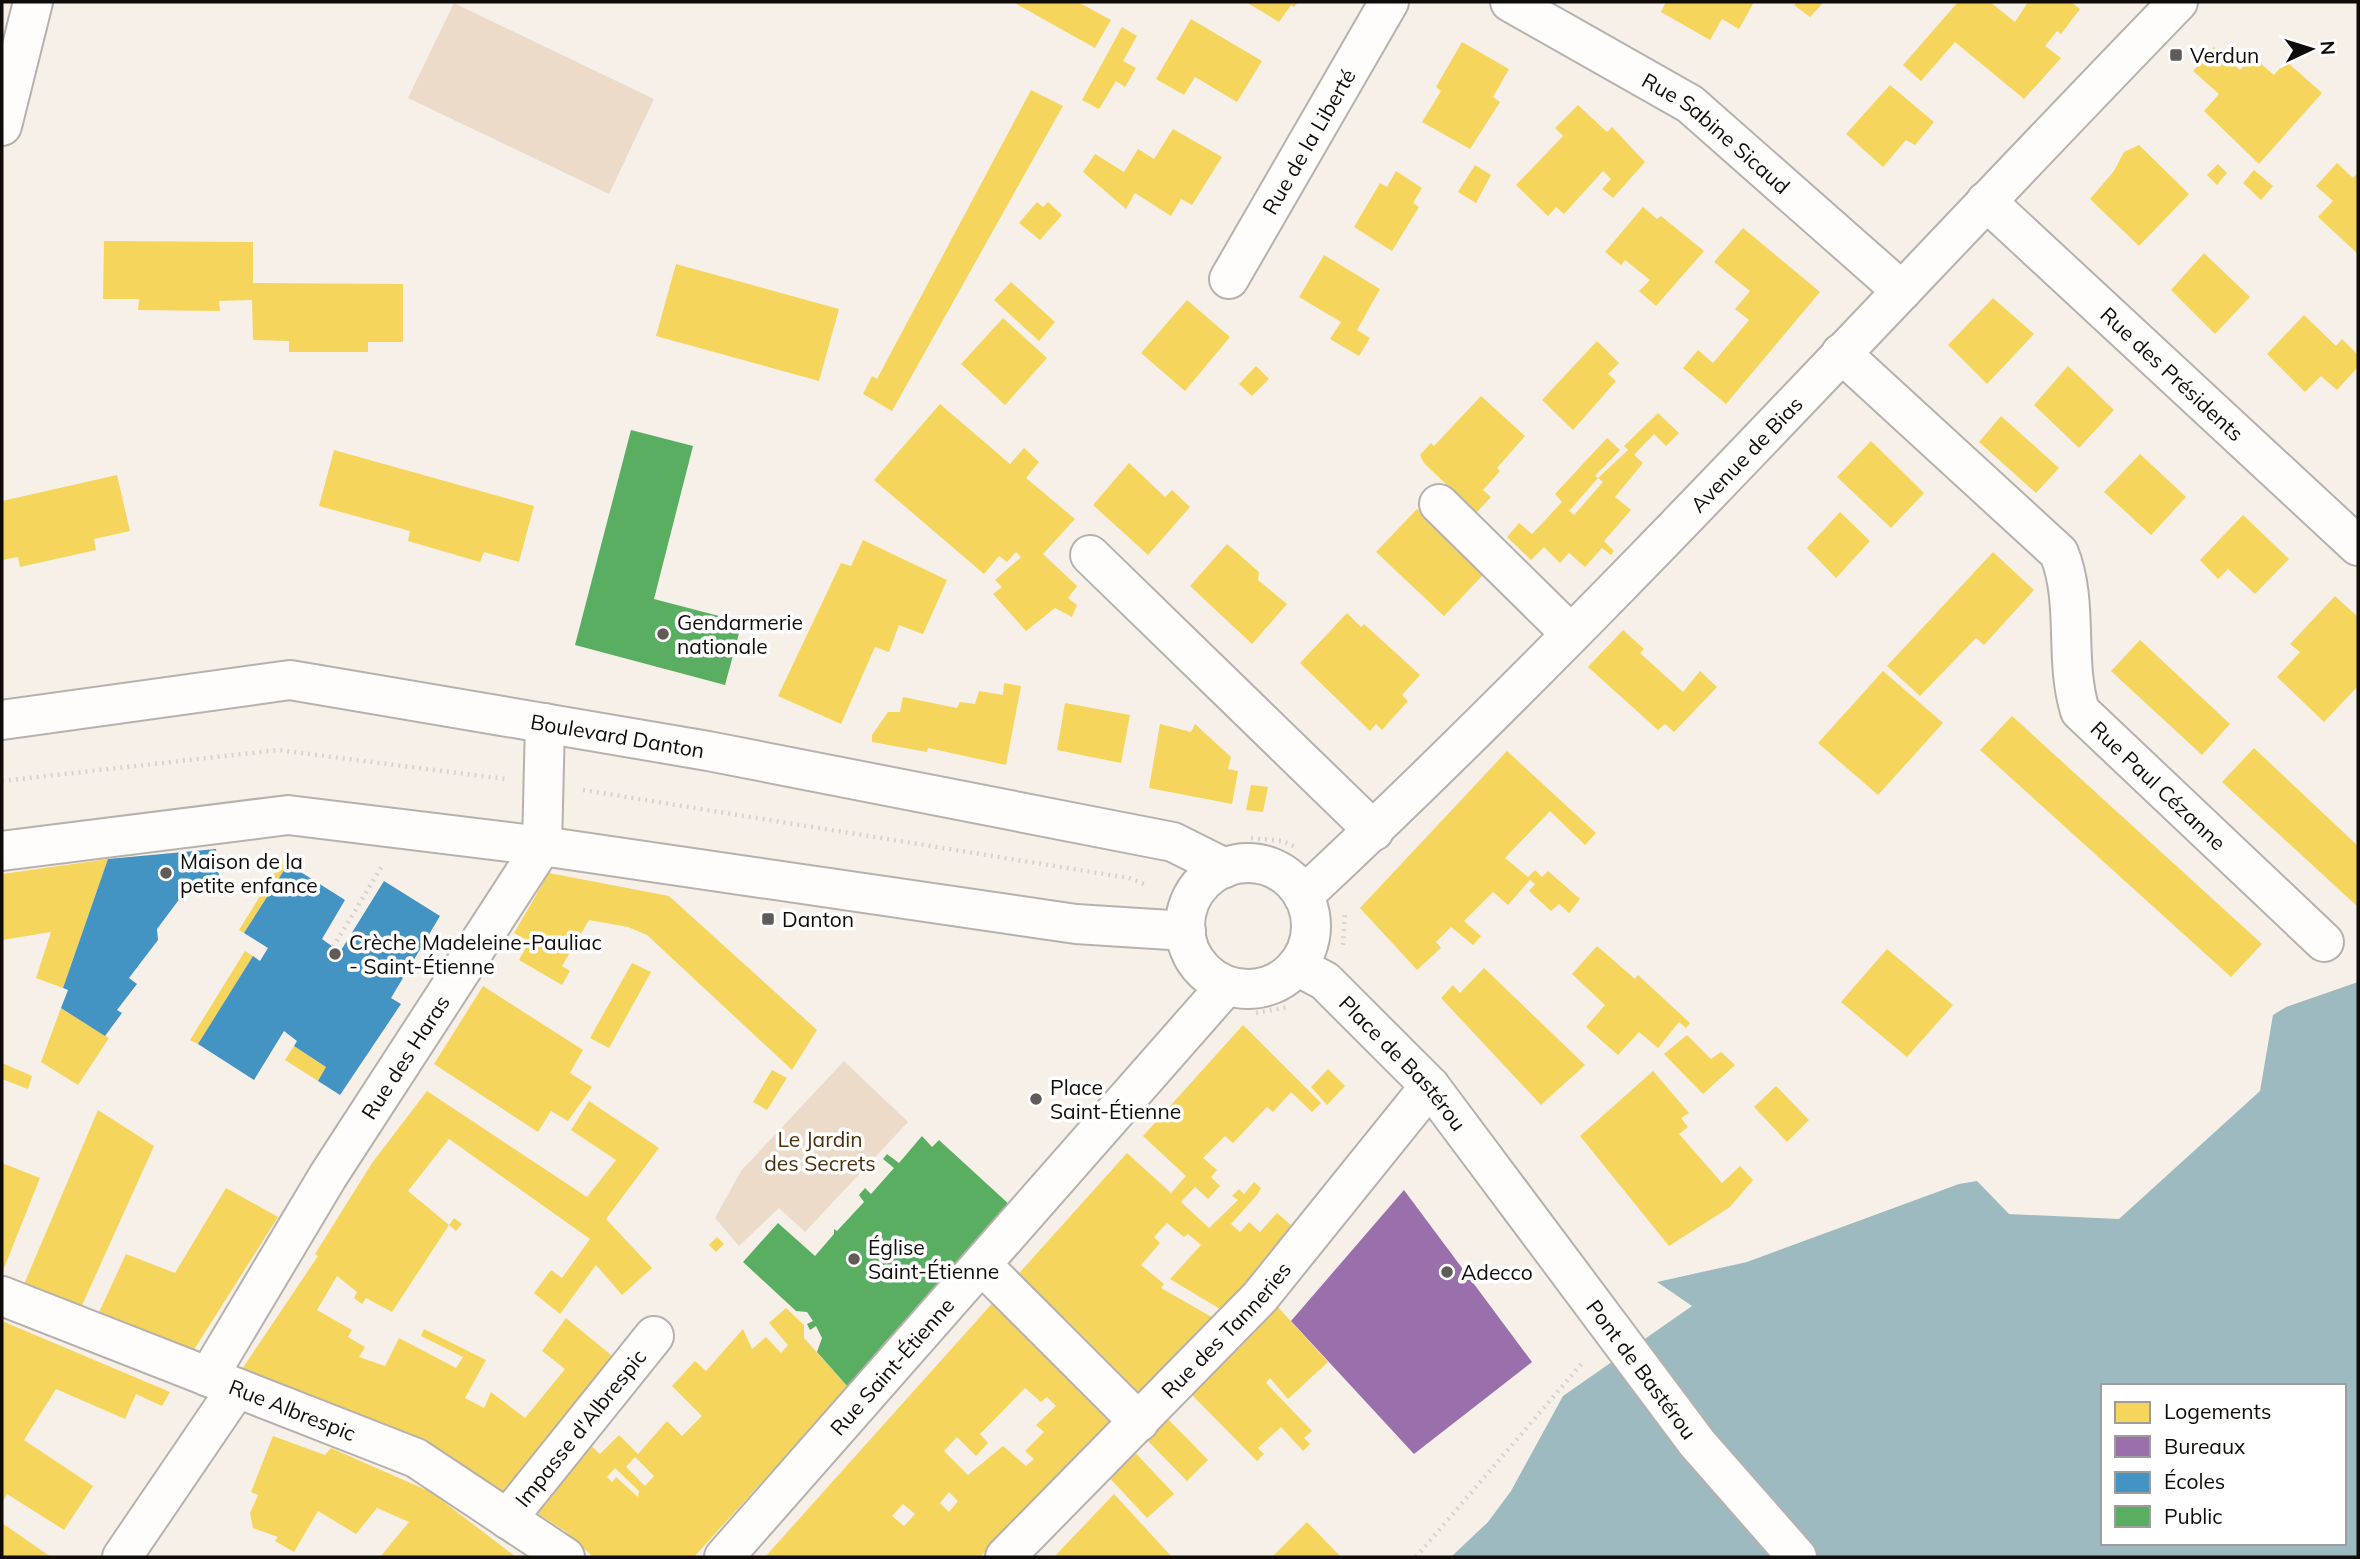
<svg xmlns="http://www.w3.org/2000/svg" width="2360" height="1559" font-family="Mulish,sans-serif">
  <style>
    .green { fill: #ecdbc9 }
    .water { fill: #9dbac1; fill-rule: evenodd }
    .homes { fill: #f6d55c; fill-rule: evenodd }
    .offices { fill: #9970ab }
    .schools { fill: #4393c3 }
    .public { fill: #5aae61 }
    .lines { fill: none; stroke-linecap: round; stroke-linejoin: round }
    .minor-casing { stroke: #b6b1ac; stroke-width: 42 }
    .major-casing { stroke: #b6b1ac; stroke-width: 42 }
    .path { stroke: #d6d4d1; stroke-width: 4.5; stroke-dasharray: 2 5; stroke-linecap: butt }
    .minor { stroke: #fefdfc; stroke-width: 38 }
    .major { stroke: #fefdfc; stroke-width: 38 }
    .poi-dot { fill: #605b57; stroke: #fff; stroke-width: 2.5 }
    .labels { text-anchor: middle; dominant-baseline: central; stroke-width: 7; stroke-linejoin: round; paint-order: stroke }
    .poi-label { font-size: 21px; fill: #0f0b08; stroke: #fff; text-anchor: start }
    .street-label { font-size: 21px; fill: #0f0b08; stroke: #fff }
    .park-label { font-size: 21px; fill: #492e07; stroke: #fff }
  </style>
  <rect width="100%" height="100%" fill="#f6f0e9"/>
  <g class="green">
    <polygon points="454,3 654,99 609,194 408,98"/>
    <polygon points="844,1061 908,1122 805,1232 779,1208 739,1246 715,1218 741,1171"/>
  </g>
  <path class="water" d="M2358,982V1557H1451L1488,1522L1511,1491L1563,1396L1692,1306L1657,1282L1747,1262L1959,1184L1977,1181L2009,1214L2119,1219L2260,1091L2273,1015L2286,1007ZM2103,1386H2344V1543H2103Z"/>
  <g class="homes">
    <polygon points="1013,2 1078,2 1111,20 1095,48"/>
    <polygon points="1246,2 1298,2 1294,7 1291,5 1279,22"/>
    <polygon points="1666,2 1754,2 1739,29 1722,19 1710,40 1661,12"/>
    <polygon points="1797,2 1824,2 1810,17 1794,5"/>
    <polygon points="1958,2 1990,2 2015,22 2028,2 2071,2 2080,9 2061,34 2057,31 2045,46 2061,58 2024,99 1955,42 1921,81 1903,65"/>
    <polygon points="1191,19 1262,61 1237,102 1195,77 1184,95 1156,79"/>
    <polygon points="1122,27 1137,36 1123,61 1136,68 1125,87 1116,81 1099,109 1082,100"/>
    <polygon points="1462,42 1509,69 1493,97 1500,102 1470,149 1422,122 1441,91 1436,87"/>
    <polygon points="2214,47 2240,70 2252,56 2274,75 2286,61 2322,93 2259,164 2204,111 2219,94 2193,71"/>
    <polygon points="1890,85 1934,122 1915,145 1906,140 1883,167 1846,134"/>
    <polygon points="1031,90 1063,106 892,411 863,394 872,376 877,379"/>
    <polygon points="1578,105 1607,132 1612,127 1645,162 1613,198 1602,189 1611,179 1603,171 1564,214 1556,207 1548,216 1516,185 1563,136 1555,128"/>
    <polygon points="1173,129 1222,157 1192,205 1181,199 1171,216 1135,193 1126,209 1083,172 1095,154 1124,172 1138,149 1154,159"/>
    <polygon points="2139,145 2189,194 2139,246 2090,199 2114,171 2124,152"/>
    <polygon points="2337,163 2353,178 2358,172 2358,254 2318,217 2333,201 2316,186"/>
    <polygon points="2218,164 2227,173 2217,185 2207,175"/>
    <polygon points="1475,165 1491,175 1476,203 1458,192"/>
    <polygon points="2254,170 2273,186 2261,200 2243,183"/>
    <polygon points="1396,171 1422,188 1413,203 1419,207 1392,251 1354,227 1380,183 1387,187"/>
    <polygon points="1037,202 1043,207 1048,202 1062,215 1040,240 1019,223"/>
    <polygon points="1643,207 1657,219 1661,216 1704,251 1656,306 1639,291 1650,280 1625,260 1621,265 1605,252"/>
    <polygon points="1743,228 1820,292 1726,404 1683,368 1698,350 1713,363 1749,320 1735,309 1750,291 1714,262"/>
    <polygon points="104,241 253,242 253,283 403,284 403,342 368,342 368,352 289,352 289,341 253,340 252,300 219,301 220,311 138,310 139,299 103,299"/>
    <polygon points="2204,253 2250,297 2215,334 2171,290"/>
    <polygon points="1324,255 1380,289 1357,330 1370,338 1359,356 1330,339 1341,322 1299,297"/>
    <polygon points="676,264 839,309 819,381 656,336"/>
    <polygon points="1011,282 1055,322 1039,341 994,300"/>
    <polygon points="1993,298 2034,334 1987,384 1948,345"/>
    <polygon points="1187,300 1230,337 1185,391 1141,353"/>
    <polygon points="2304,315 2336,346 2342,339 2358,355 2358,367 2337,390 2321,376 2305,392 2267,354"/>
    <polygon points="1003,318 1047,358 1005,405 961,364"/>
    <polygon points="1597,341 1619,363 1608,374 1616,381 1573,430 1542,400"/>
    <polygon points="1256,366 1269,379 1252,396 1239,384"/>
    <polygon points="2068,366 2114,410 2079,448 2034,405"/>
    <polygon points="1481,396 1525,436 1497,468 1500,471 1483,490 1491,497 1476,513 1424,463 1420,455 1431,443 1434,446"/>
    <polygon points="940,404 1010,464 1024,448 1039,462 1026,478 1075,519 1043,554 1077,586 1068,598 1077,605 1072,617 1055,608 1026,631 993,594 1002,587 995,580 1021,557 1016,552 1007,562 999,556 984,574 874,480"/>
    <path d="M1658,413L1679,433L1666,446L1654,434L1634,455L1643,463L1615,497L1631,510L1604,541L1614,551L1611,555L1602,548L1585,567L1569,553L1560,563L1544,547L1531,560L1507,537L1519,523L1532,534L1562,502L1555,494L1607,438L1620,450L1595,476L1598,478L1628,450L1624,446ZM1598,478L1603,482L1574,515L1569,511Z"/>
    <polygon points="2001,416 2059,468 2036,493 1979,442"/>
    <polygon points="1871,441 1924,493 1891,528 1837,477"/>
    <polygon points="334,450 534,506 519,562 484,552 480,562 408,541 410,531 319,506"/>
    <polygon points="2140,454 2186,497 2151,535 2104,492"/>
    <polygon points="1129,463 1165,497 1172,490 1190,507 1148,555 1093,505"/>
    <polygon points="117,475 130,531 94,539 96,550 20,567 18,557 2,560 2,501"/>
    <polygon points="1417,509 1484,574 1444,616 1376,552"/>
    <polygon points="1840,512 1870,541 1836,578 1807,548"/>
    <polygon points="2243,515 2289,559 2255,594 2228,569 2218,579 2200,560"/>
    <polygon points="863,540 947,580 923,634 899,625 889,652 875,647 841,724 778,696 841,563 851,566"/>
    <polygon points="1227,544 1259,572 1258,580 1287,604 1252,644 1190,586"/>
    <polygon points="1993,552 2034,590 1984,645 1976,638 1920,696 1887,666"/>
    <polygon points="2335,596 2358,617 2358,686 2324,722 2277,677 2300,652 2290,644"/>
    <polygon points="1347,613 1361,627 1364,624 1420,675 1402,695 1408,701 1382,730 1376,724 1370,731 1300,663"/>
    <polygon points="1623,630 1644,649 1640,653 1683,692 1700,671 1717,687 1674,732 1665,724 1658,730 1588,667"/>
    <polygon points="2140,640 2230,724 2202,755 2111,671"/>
    <polygon points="1883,671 1943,723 1878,795 1818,743"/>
    <polygon points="1004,683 1021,686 1006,765 928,748 927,752 872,742 872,735 888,712 900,712 903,697 957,708 960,702 975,704 979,691 1003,695"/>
    <polygon points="1065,703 1130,715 1121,763 1057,750"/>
    <polygon points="2012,716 2262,944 2231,977 1980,750"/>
    <polygon points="1160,724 1191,732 1195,724 1231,757 1228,769 1238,771 1232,804 1149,788"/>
    <polygon points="2254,748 2358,846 2358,907 2222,782"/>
    <polygon points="1507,751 1596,833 1585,845 1550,811 1505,858 1528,877 1535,870 1542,877 1548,871 1580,899 1569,913 1559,904 1551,911 1529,891 1535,884 1530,880 1508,905 1493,892 1464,921 1481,936 1473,945 1451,927 1436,942 1441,948 1417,970 1360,908"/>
    <polygon points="1251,785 1268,787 1263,812 1246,810"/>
    <polygon points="108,859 63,988 36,978 51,932 2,940 2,874"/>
    <polygon points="283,859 288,864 244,933 239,930"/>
    <polygon points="549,873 669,896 817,1030 792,1070 647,935 628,927 589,920 562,966 570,971 562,985 519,960 529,942 514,933"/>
    <polygon points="1597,946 1635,979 1638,975 1690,1023 1686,1028 1679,1022 1658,1048 1639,1032 1618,1055 1586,1027 1605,1005 1572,974"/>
    <polygon points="1887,949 1953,1005 1907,1057 1841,1002"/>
    <polygon points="245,951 253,956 198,1044 190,1040"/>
    <polygon points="632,963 651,972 609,1048 590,1038"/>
    <polygon points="1484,968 1585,1065 1541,1105 1441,998 1453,985 1460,993"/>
    <polygon points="483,986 583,1050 570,1073 592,1087 568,1121 551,1111 538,1132 434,1064"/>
    <polygon points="61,1008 109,1038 78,1085 41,1062"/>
    <polygon points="1243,1025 1321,1103 1312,1112 1291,1092 1273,1112 1267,1107 1233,1143 1225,1136 1203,1158 1217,1170 1211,1177 1220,1186 1208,1199 1195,1187 1181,1202 1209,1228 1238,1200 1232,1196 1239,1189 1244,1194 1254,1182 1261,1188 1257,1195 1231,1224 1240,1232 1249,1222 1260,1232 1277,1213 1298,1231 1225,1312 1170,1279 1201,1245 1188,1234 1184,1237 1167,1223 1154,1237 1160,1243 1141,1265 1164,1284 1161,1288 1217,1320 1136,1402 1013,1280 1127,1153 1171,1193 1186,1176 1143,1136"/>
    <polygon points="1687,1035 1711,1059 1721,1052 1735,1065 1703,1094 1664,1054"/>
    <polygon points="294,1046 326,1067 318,1081 285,1060"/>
    <polygon points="2,1063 32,1076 28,1089 2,1079"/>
    <polygon points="1328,1069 1345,1086 1327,1105 1311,1087"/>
    <polygon points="772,1070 787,1078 767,1110 753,1102"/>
    <polygon points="1653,1071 1689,1113 1681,1118 1688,1127 1679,1134 1722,1183 1740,1166 1753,1180 1730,1207 1669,1246 1580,1136"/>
    <polygon points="1776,1086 1809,1120 1787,1142 1754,1107"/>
    <polygon points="427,1091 587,1197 616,1160 571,1130 589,1101 659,1148 606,1219 652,1268 622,1295 596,1265 560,1314 534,1293 551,1270 562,1278 590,1239 449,1139 408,1191 449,1225 392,1312 366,1298 362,1304 354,1298 357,1292 337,1276 317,1310 352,1330 348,1337 365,1347 359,1357 385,1366 399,1338 456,1368 463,1357 421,1336 424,1329 486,1360 465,1398 484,1408 491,1392 525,1418 565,1369 542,1351 566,1318 622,1364 514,1498 417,1441 238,1375 318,1256 315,1254 372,1163"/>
    <polygon points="98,1110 154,1146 79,1312 22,1289"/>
    <polygon points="2,1163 40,1178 2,1273"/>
    <polygon points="226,1188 278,1217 190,1356 96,1319 126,1254 175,1273"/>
    <polygon points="454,1218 462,1224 456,1231 449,1225"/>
    <polygon points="717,1237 724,1244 716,1252 709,1245"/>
    <path d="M997,1298L1120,1418L980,1557H765ZM1025,1388L1041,1402L1047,1397L1056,1406L1036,1425L1044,1432L1025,1451L1034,1459L1026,1466L1003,1446L968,1475L944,1451L957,1437L976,1456L988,1443L980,1434ZM949,1492L958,1501L949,1512L940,1503ZM903,1504L915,1514L904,1526L892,1516Z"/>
    <polygon points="1276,1305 1328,1362 1288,1399 1270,1378 1266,1383 1312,1431 1304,1438 1310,1444 1303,1451 1281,1427 1258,1448 1264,1454 1257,1461 1187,1390"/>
    <path d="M786,1308L804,1325V1338L848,1387L694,1557H593L565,1531L527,1507L584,1439L600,1454L619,1435L638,1454L667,1421L682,1436L702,1416L672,1386L695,1361L706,1371L743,1329L752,1349L766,1337L781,1353L788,1345L769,1323ZM635,1457L654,1476L645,1486L626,1467ZM615,1468L639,1491L638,1497L616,1477L612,1482L607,1477Z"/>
    <polygon points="2,1321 170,1392 162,1406 136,1394 125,1419 56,1389 24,1440 93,1486 64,1530 7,1494 2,1503"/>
    <polygon points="1163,1414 1208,1460 1187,1481 1142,1435"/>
    <polygon points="273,1436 325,1455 331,1448 431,1492 516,1557 380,1557 409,1522 377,1508 356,1534 318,1511 294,1552 275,1541 278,1537 253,1528 250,1513 258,1495 251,1492"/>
    <polygon points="1130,1447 1174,1494 1147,1518 1105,1473"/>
    <polygon points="1114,1494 1172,1557 1054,1557"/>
    <polygon points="1307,1522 1341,1557 1272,1557"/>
    <polygon points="2,1523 51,1557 2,1557"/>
  </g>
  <polygon class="offices" points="1404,1190 1532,1362 1414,1454 1291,1321"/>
  <g class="schools">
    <polygon points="216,849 220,885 187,889 157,929 158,940 129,978 137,984 117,1010 122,1013 105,1036 61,1008 68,990 63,988 108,859"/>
    <polygon points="288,864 345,900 322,939 340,952 384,881 440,916 391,998 401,1004 340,1095 318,1081 326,1067 294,1046 297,1041 284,1031 254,1080 198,1044 253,956 260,961 268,948 244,933"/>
  </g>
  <g class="public">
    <polygon points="631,430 693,446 654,599 742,622 725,685 575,645"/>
    <polygon points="922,1136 932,1147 939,1140 1011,1206 886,1341 848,1387 817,1352 822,1338 816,1326 810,1330 807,1324 813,1321 807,1312 796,1311 743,1262 778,1223 815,1256 834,1234 834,1229 837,1231 864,1202 859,1195 865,1188 871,1194 894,1168 883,1159 887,1154 899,1163"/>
  </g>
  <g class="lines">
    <g class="minor-casing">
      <g id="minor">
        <path id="s1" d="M1510,2L1690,104L1902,291"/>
        <polyline points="2,126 33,2"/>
        <path id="s2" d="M1986,201L2358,546"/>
        <path id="s3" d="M1229,279L1389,2"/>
        <path id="s4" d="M1841,353L2059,553C2079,603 2064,659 2080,711L2324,942"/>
        <polyline points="1439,504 1571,634"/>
        <polyline points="1090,555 1374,831"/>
        <path id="s5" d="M1303,896C1608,611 1888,301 2178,2"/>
        <polyline points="982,1265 1139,1422"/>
        <path id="s6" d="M2,1296L416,1458L565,1557"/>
        <path id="s7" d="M208,1377L328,1176L542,846L545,723"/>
        <path id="s8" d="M507,1519L654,1336"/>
        <polyline points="122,1557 237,1388"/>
        <path id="s9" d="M724,1557L1226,986"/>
        <path id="s10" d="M1005,1557L1260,1297L1430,1086"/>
      </g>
    </g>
    <g class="major-casing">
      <g id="major">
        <path id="s11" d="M2,720L290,680L708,751L1173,842L1225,868"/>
        <polyline points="2,851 288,815 542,846 1076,924 1186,931"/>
        <circle cx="1248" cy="926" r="63"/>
        <path id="s12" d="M1297,966L1325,981L1430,1086L1697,1443L1797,1557"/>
      </g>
    </g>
    <g class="path">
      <polyline points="2,781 278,750 505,779"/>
      <polyline points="583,790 1129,878 1147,885"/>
      <polyline points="1251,838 1283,841 1296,847"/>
      <polyline points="1343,945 1345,912"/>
      <polyline points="333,947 382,866"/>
      <polyline points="1256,1013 1289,1007"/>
      <polyline points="1416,1557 1584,1361"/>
    </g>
    <use href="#minor" class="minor"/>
    <use href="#major" class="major"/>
  </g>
  <g class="poi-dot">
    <rect x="2169" y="48" width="14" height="14" rx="3.5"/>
    <circle cx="663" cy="634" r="7"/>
    <circle cx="166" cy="873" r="7"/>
    <rect x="761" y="912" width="14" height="14" rx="3.5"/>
    <circle cx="335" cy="954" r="7"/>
    <circle cx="1036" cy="1099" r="7"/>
    <circle cx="854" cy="1259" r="7"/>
    <circle cx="1447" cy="1272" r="7"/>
  </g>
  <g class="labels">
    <g class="poi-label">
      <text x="2190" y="55">Verdun</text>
      <text x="677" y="622">Gendarmerie<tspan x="677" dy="24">nationale</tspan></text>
      <text x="180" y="861">Maison de la<tspan x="180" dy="24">petite enfance</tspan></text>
      <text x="782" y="919">Danton</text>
      <text x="349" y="942">Crèche Madeleine-Pauliac<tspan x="349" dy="24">- Saint-Étienne</tspan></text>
      <text x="1050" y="1087">Place<tspan x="1050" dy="24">Saint-Étienne</tspan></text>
      <text x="868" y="1247">Église<tspan x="868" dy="24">Saint-Étienne</tspan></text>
      <text x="1461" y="1272">Adecco</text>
    </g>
    <g class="street-label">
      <text stroke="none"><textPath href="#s1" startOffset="245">Rue Sabine Sicaud</textPath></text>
      <text stroke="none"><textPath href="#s3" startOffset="159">Rue de la Liberté</textPath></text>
      <text stroke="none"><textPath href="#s2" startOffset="254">Rue des Présidents</textPath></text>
      <text stroke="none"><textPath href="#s5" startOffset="626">Avenue de Bias</textPath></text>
      <text stroke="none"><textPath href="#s11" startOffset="623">Boulevard Danton</textPath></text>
      <text stroke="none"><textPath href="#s4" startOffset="564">Rue Paul Cézanne</textPath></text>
      <text stroke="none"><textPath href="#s7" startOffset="376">Rue des Haras</textPath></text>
      <text stroke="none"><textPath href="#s12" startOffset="145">Place de Bastérou</textPath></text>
      <text stroke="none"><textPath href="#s10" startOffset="317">Rue des Tanneries</textPath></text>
      <text stroke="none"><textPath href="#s9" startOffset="254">Rue Saint-Étienne</textPath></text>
      <text stroke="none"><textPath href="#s12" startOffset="534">Pont de Bastérou</textPath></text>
      <text stroke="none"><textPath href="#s6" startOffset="312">Rue Albrespic</textPath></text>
      <text stroke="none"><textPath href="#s8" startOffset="117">Impasse d'Albrespic</textPath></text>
    </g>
    <g class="park-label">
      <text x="820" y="1139">Le Jardin<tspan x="820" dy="24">des Secrets</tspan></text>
    </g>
  </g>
  <rect width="2360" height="1559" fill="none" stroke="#0f0b08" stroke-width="7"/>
  <rect x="2101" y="1384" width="245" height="161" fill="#ffffff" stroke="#9f9d9c" stroke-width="2"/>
  <rect x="2115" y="1402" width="35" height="21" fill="#f6d55c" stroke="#9f9d9c" stroke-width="2"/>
  <text x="2164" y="1419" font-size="21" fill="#0f0b08">Logements</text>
  <rect x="2115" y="1436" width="35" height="21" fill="#9970ab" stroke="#9f9d9c" stroke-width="2"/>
  <text x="2164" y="1454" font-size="21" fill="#0f0b08">Bureaux</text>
  <rect x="2115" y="1472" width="35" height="21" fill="#4393c3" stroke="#9f9d9c" stroke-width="2"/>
  <text x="2164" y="1489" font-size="21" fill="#0f0b08">Écoles</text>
  <rect x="2115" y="1506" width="35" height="21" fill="#5aae61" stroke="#9f9d9c" stroke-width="2"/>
  <text x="2164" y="1524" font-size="21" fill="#0f0b08">Public</text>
  <g transform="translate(2311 49) rotate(86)" stroke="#ffffff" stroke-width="5" paint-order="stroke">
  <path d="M0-5L12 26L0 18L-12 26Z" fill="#0f0b08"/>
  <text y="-10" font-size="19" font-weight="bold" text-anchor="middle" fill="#0f0b08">N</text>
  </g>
</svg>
